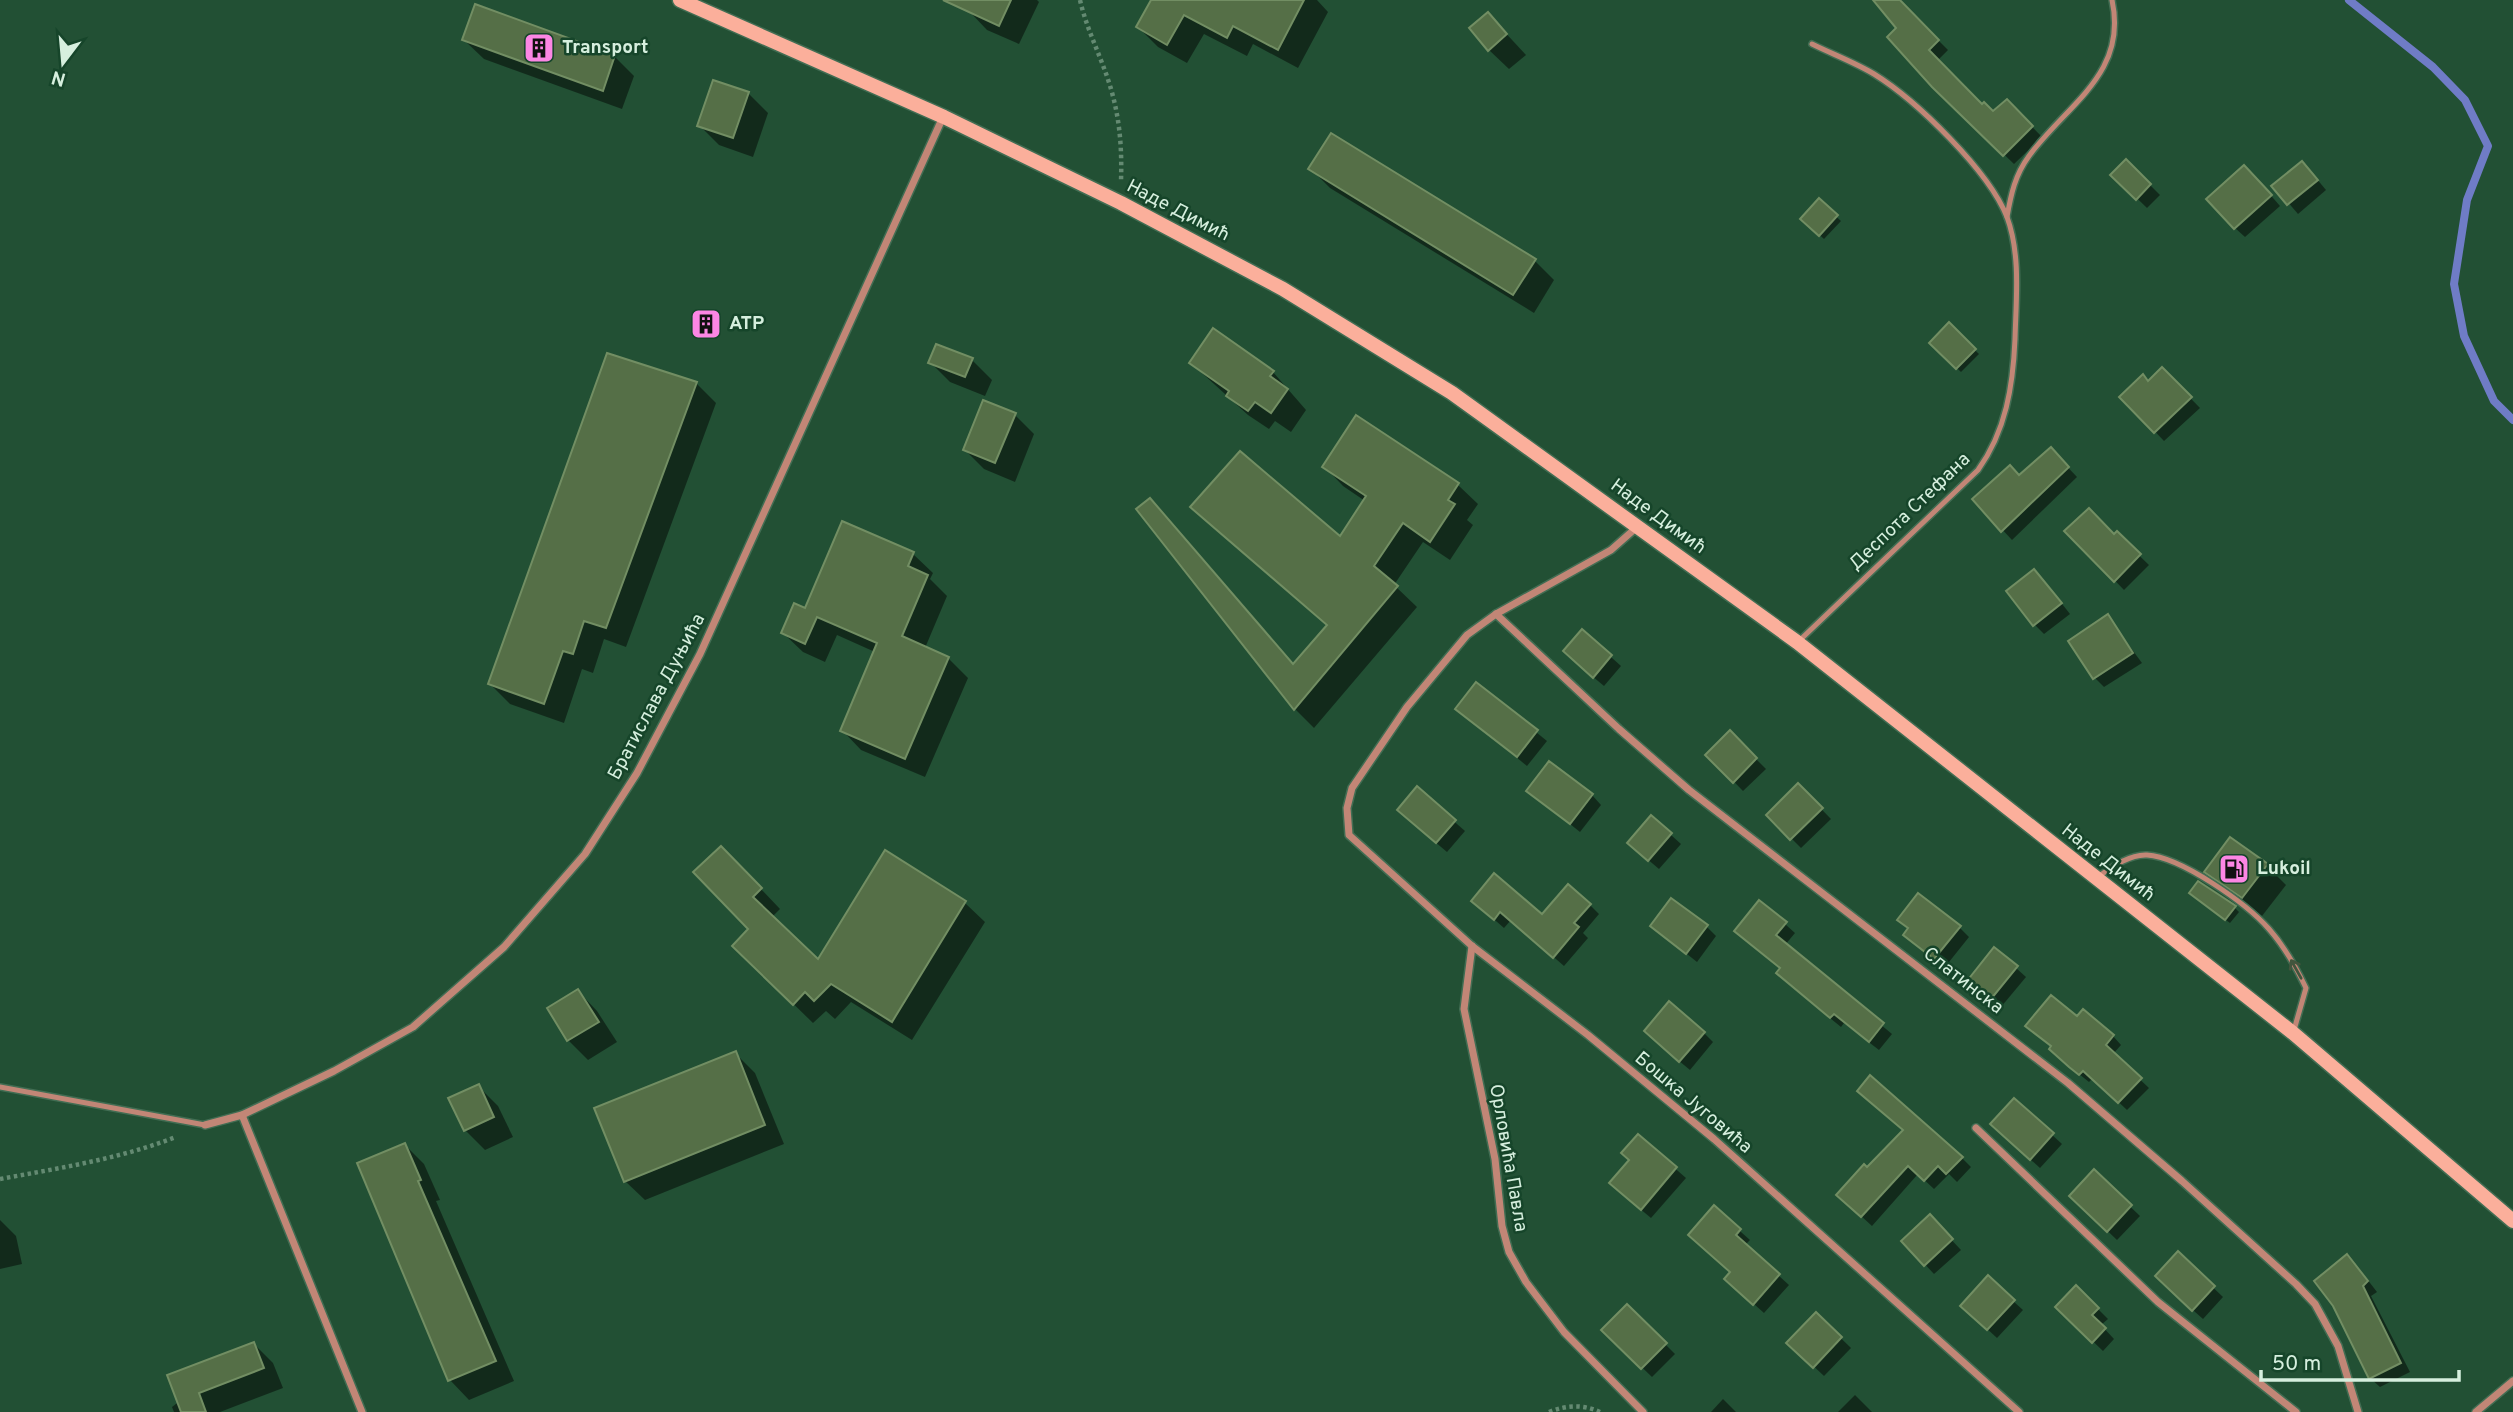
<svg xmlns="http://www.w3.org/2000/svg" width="2513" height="1412" font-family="Overpass,sans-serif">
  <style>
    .shadow { fill: #0007 }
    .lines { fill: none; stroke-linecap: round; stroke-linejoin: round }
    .stream { stroke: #6f7cc6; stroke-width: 8 }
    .building { fill: #556f47; stroke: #728e63; stroke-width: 2 }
    .service-casing { stroke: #426d53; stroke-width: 8 }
    .minor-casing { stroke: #426d53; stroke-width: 10 }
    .secondary-casing { stroke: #426d53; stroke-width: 17 }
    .path { stroke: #648a72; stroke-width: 4.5; stroke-dasharray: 3.5 3.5; stroke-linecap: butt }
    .service { stroke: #c28676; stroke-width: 5 }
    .minor { stroke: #c28676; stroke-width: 7 }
    .secondary { stroke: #fbaf9b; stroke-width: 14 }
    .oneway { stroke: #41553d }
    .labels { text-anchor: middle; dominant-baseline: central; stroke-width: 5; stroke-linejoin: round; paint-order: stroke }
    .poi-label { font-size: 19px; font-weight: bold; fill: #d6efde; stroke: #16452a; text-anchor: start }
    .street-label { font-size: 19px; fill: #d6efde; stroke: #16452a }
  </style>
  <rect width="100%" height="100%" fill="#225034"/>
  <g class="shadow">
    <polygon points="972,0 1037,0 1039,2 1019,44 987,30 968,10"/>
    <polygon points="1153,0 1317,0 1328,12 1298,68 1253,44 1247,56 1204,34 1187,63 1158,47 1138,27"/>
    <polygon points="1875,0 1902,0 1900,2 1948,50 1938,60 1982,106 1994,114 2007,101 2042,137 2014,164 1933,86 1898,28"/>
    <polygon points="1488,14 1526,55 1509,69 1489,50"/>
    <polygon points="464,40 614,56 634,76 622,109 484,59"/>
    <polygon points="748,93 768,113 753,157 719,145 699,125"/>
    <polygon points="2126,161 2160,195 2147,208 2113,175"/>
    <polygon points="1311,169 1535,261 1554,280 1534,313 1330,188"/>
    <polygon points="2311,172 2326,190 2298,214 2274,186"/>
    <polygon points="2254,176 2280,206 2245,237 2235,228"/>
    <polygon points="1819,201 1841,221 1824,239 1802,219"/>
    <polygon points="1949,325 1979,354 1961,372 1931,343"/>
    <polygon points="972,360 992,380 985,396 950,382 931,363"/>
    <polygon points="1191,363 1273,372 1306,410 1291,432 1275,421 1269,429 1248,415"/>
    <polygon points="2162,369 2200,408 2164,441 2122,397 2149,383"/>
    <polygon points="696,383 716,403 626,647 604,639 593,673 582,669 564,723 510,704 490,684"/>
    <polygon points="1015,415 1034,434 1015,482 984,469 965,450"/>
    <polygon points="1356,418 1458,485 1478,504 1467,520 1473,525 1450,560 1423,542 1394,585 1417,607 1314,728 1295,709 1139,509 1150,501 1169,520 1294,665 1328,626 1212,526 1340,539 1365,501 1343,486 1324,466"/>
    <polygon points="2060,459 2077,477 2012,540 1974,499"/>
    <polygon points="2067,531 2115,537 2117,534 2149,565 2124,590"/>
    <polygon points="913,554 933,573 930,579 947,596 925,648 948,658 968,678 925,777 861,750 842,730 875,652 837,635 825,662 803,652 783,633 806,610"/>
    <polygon points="2044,581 2070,614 2044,634 2034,624"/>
    <polygon points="2108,617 2142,663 2104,687 2095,678"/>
    <polygon points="1582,631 1621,666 1604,686 1574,661"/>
    <polygon points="1477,684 1547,741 1527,766 1457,709"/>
    <polygon points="1730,733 1766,769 1743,791 1708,755"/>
    <polygon points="1798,785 1831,819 1801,848 1768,815"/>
    <polygon points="1417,789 1465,831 1447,852 1409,820"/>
    <polygon points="1529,791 1592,795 1601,805 1580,832"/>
    <polygon points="1651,817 1681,844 1659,869 1639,852"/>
    <polygon points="886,853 965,903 985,922 912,1040 851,1002 835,1019 826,1011 813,1023 734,946 750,929 741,868 780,909 772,917 818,962"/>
    <polygon points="2267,866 2286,885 2262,916 2226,891 2206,872"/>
    <polygon points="2195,897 2235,908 2239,912 2230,923"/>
    <polygon points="1473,901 1543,916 1590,905 1599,914 1583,933 1588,938 1564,966 1511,920 1504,928"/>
    <polygon points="1899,920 1959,927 1969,937 1945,967 1905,935 1909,930"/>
    <polygon points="1785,924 1795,933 1785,945 1892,1034 1879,1050 1844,1023 1841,1027 1787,983 1778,973 1782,969 1736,931"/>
    <polygon points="1652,926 1707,927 1716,936 1697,962"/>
    <polygon points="2016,968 2026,977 2001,1007 1979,990"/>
    <polygon points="578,991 597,1011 617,1042 588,1060 568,1040"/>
    <polygon points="2078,1018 2113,1036 2121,1045 2113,1054 2149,1088 2127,1110 2093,1078 2089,1082 2059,1058 2053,1047"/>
    <polygon points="1704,1033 1713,1042 1690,1070 1655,1041"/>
    <polygon points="735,1053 755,1073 784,1144 645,1200 625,1181"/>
    <polygon points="478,1086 498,1106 513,1137 485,1150 465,1130"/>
    <polygon points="2014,1100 2062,1144 2040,1168 2002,1134"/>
    <polygon points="1904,1131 1962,1158 1971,1167 1957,1182 1949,1174 1934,1189 1918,1174 1872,1226 1848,1204 1867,1170"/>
    <polygon points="1639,1137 1686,1178 1651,1218 1621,1193"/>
    <polygon points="405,1145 424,1164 440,1200 436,1201 514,1381 469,1400 450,1380 376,1210"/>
    <polygon points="2094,1172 2140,1216 2117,1240 2071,1196"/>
    <polygon points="1714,1208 1750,1240 1745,1245 1789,1285 1764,1313 1736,1288"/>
    <polygon points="1930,1217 1961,1250 1934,1274 1903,1241"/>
    <polygon points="0,1220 16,1236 22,1264 0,1269"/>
    <polygon points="2178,1254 2223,1297 2203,1319 2166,1286"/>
    <polygon points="2357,1266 2377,1292 2371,1296 2410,1372 2380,1387 2370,1378 2335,1305"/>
    <polygon points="2076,1287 2108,1319 2101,1325 2114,1339 2103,1351 2057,1307"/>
    <polygon points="2013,1301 2023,1310 1997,1338 1972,1315"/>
    <polygon points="1627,1306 1675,1354 1652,1377 1603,1330"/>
    <polygon points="1816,1314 1851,1348 1824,1376 1789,1343"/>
    <polygon points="254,1344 273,1363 283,1388 220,1412 174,1412 172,1407"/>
    <polygon points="1855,1395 1872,1412 1838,1412"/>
    <polygon points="1723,1399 1736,1412 1711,1412"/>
  </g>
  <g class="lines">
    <polyline class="stream" points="2349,0 2433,67 2465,100 2488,146 2467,200 2454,284 2464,336 2494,401 2513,420"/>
  </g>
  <g class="building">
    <polygon points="943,0 1011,0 999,26"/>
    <polygon points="1151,0 1304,0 1278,50 1233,26 1227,38 1184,15 1167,45 1136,27"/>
    <polygon points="1873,0 1900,0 1939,40 1929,50 1982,104 1984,102 1993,111 2007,99 2033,126 2003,156 1932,87 1887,37 1896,28"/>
    <polygon points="475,4 615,55 603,91 462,40"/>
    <polygon points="1488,12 1507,34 1488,51 1469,28"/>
    <polygon points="713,80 749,92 733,138 697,126"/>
    <polygon points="1331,133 1536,259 1513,295 1308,169"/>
    <polygon points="2126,159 2151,184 2136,200 2110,175"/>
    <polygon points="2302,161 2318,180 2287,205 2271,186"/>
    <polygon points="2244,165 2272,195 2234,229 2206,199"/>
    <polygon points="1819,198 1838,215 1819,236 1800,219"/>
    <polygon points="1949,322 1976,349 1956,369 1929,343"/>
    <polygon points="1213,328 1274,371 1270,376 1288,389 1271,413 1255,402 1248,411 1226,396 1229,391 1189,363"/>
    <polygon points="936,344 973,358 965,377 928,363"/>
    <polygon points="607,353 697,382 606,628 584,621 573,654 563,651 544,704 488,684"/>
    <polygon points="2162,367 2192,397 2154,433 2119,397 2143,374 2148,381"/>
    <polygon points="983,400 1016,413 995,463 963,450"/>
    <polygon points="1356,415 1459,483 1448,500 1455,504 1430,542 1403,523 1374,566 1398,586 1294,710 1136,509 1150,498 1293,664 1327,625 1190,507 1240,451 1340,536 1366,496 1322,467"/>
    <polygon points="2051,447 2069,467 2001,532 1972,499 2010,465 2019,475"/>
    <polygon points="2089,508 2114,534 2117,531 2141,554 2114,582 2064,531"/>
    <polygon points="842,521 914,552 908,566 928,575 902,636 949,657 905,759 840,731 877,643 817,617 805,644 781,633 794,603 805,608"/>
    <polygon points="2034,569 2062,603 2033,626 2006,591"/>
    <polygon points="2108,614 2133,653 2093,679 2068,641"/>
    <polygon points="1582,629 1612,655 1593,678 1563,651"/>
    <polygon points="1476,682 1538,730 1517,757 1455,709"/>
    <polygon points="1730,730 1757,758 1733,783 1705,755"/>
    <polygon points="1549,761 1593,794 1570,824 1526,791"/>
    <polygon points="1798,783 1823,808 1790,840 1766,815"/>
    <polygon points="1417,786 1456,820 1436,843 1397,810"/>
    <polygon points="1651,815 1672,833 1648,861 1627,843"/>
    <polygon points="2230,837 2268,864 2242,898 2204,872"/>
    <polygon points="721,846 762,888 753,897 818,959 885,850 966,901 892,1022 831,984 814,1001 805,992 793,1005 732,946 748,929 693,872"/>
    <polygon points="1494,873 1542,914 1568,884 1591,904 1574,923 1579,927 1553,958 1500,912 1494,920 1471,901"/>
    <polygon points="2198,881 2236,906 2225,920 2189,893"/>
    <polygon points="1918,893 1961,926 1934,959 1903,935 1908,928 1897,920"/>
    <polygon points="1671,898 1708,925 1686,954 1650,926"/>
    <polygon points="1759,900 1787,922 1776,935 1884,1023 1869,1042 1834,1014 1830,1018 1776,973 1780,968 1734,931"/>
    <polygon points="1994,947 2018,966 1991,999 1967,981"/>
    <polygon points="578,989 599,1022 567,1041 547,1008"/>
    <polygon points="2051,995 2077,1016 2083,1009 2114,1035 2106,1045 2142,1078 2118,1103 2083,1071 2079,1075 2069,1067 2049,1049 2051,1046 2025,1026"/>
    <polygon points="1669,1001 1705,1032 1679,1062 1644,1031"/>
    <polygon points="736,1051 765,1125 624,1182 594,1108"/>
    <polygon points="1870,1075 1963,1157 1946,1174 1938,1166 1924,1181 1908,1166 1861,1217 1836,1195 1864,1164 1867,1167 1903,1130 1857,1091"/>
    <polygon points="479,1084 494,1117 464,1131 448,1098"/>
    <polygon points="2014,1098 2054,1133 2030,1160 1990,1124"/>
    <polygon points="1638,1134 1677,1167 1641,1210 1609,1183 1629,1160 1621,1153"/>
    <polygon points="405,1143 421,1180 418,1181 496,1361 448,1381 357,1163"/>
    <polygon points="2094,1169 2132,1205 2107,1232 2069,1196"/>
    <polygon points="1714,1205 1741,1229 1736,1235 1780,1274 1753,1305 1724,1279 1730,1272 1688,1235"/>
    <polygon points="1930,1214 1953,1239 1924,1266 1901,1241"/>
    <polygon points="2178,1251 2215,1286 2192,1311 2155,1276"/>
    <polygon points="2347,1254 2368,1281 2363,1286 2401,1363 2369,1379 2333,1306 2314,1281"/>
    <polygon points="1988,1275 2015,1300 1987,1330 1960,1306"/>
    <polygon points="2076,1285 2099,1308 2092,1315 2106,1328 2092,1343 2055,1307"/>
    <polygon points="1627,1304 1667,1343 1641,1369 1601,1330"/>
    <polygon points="1816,1312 1842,1337 1813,1368 1786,1343"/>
    <polygon points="254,1342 264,1368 199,1393 206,1412 181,1412 167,1375"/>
  </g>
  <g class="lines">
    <g class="service-casing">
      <g id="service">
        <path d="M2007,217C2011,194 2015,175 2029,156C2067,104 2128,74 2112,0"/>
        <path d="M1800,640L1978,470C2006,431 2013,386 2015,339C2016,300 2021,255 2007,217C1989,171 1916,100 1874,74C1854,62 1832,54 1812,44"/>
        <path d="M2099,876C2112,867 2130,854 2147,855C2181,857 2246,903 2269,929C2284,946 2296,967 2306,988L2294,1030"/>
        <polyline points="0,1087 205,1125"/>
      </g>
    </g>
    <g class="minor-casing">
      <g id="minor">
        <polyline points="1637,527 1611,550 1496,614 1467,635 1407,707 1352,788 1347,808 1349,835 1472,946 1588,1035 1714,1139 2019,1412"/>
        <polyline points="1496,614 1619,729 1689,790 2068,1083 2182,1181 2296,1284 2315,1304 2338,1346 2358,1412"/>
        <polyline points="1472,946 1464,1009 1495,1159 1502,1226 1509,1252 1526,1282 1564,1332 1643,1412"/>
        <polyline points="242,1115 362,1412"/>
        <polyline points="205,1125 242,1115 334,1071 413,1027 504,947 585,854 637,773 700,654 943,117"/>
        <polyline points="1976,1128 2158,1302 2296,1412"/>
        <polyline points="2476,1412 2513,1381"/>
      </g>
    </g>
    <g class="secondary-casing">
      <polyline id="secondary" points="680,0 944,117 1121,203 1283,289 1452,393 1797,642 2293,1033 2513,1221"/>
    </g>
    <g class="path">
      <path d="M1080,0C1087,31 1102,58 1111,89C1120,120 1122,149 1121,181"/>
      <path d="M0,1179C60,1168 119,1159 176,1137"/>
      <path d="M1549,1412C1567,1405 1582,1404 1600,1412"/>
    </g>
    <use href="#service" class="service"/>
    <use href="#minor" class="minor"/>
    <use href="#secondary" class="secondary"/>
  </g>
  <defs><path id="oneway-shaft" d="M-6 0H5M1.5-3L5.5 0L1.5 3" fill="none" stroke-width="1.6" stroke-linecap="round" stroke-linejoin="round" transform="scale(1.75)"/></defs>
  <use class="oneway" href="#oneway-shaft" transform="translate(2296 969) rotate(-119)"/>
  <defs>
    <g id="building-square" transform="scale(1.575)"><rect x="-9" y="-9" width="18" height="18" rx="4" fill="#fc86e4" stroke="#16452a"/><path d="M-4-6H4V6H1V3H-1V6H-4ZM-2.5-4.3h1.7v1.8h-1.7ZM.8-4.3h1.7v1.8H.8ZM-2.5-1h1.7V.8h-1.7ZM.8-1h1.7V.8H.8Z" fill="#111"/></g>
    <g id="fuel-square" transform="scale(1.575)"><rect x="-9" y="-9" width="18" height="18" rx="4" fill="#fc86e4" stroke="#16452a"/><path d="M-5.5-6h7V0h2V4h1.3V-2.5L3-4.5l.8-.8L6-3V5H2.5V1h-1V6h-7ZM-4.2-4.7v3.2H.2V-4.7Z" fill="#111"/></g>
  </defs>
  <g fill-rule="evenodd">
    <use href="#building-square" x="539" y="48"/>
    <use href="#building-square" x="706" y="324"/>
    <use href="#fuel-square" x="2234" y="869"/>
  </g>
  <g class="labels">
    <g class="poi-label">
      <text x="562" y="48">Transport</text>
      <text x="729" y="324">ATP</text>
      <text x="2257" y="869">Lukoil</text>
    </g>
    <g class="street-label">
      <text transform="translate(1178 211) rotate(27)">Наде Димић</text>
      <text transform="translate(1910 512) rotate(-44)">Деспота Стефана</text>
      <text transform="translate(1658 517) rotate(36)">Наде Димић</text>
      <text transform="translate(657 697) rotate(-62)">Братислава Дуњића</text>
      <text transform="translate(2108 863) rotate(38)">Наде Димић</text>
      <text transform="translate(1963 981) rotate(38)">Слатинска</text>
      <text transform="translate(1693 1103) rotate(40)">Бошка Југовића</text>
      <text transform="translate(1508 1158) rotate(80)">Орловића Павла</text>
    </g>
  </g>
  <g transform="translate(63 63) rotate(196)" stroke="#16452a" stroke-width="5" paint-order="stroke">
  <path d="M0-5L12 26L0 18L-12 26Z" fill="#d6efde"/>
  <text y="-10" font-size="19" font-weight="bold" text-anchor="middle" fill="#d6efde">N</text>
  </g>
  <path d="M2261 1370v10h198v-10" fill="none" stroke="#d6efde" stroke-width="3.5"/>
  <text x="2272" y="1370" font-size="21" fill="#d6efde" stroke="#16452a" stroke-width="5" paint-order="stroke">50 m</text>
</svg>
